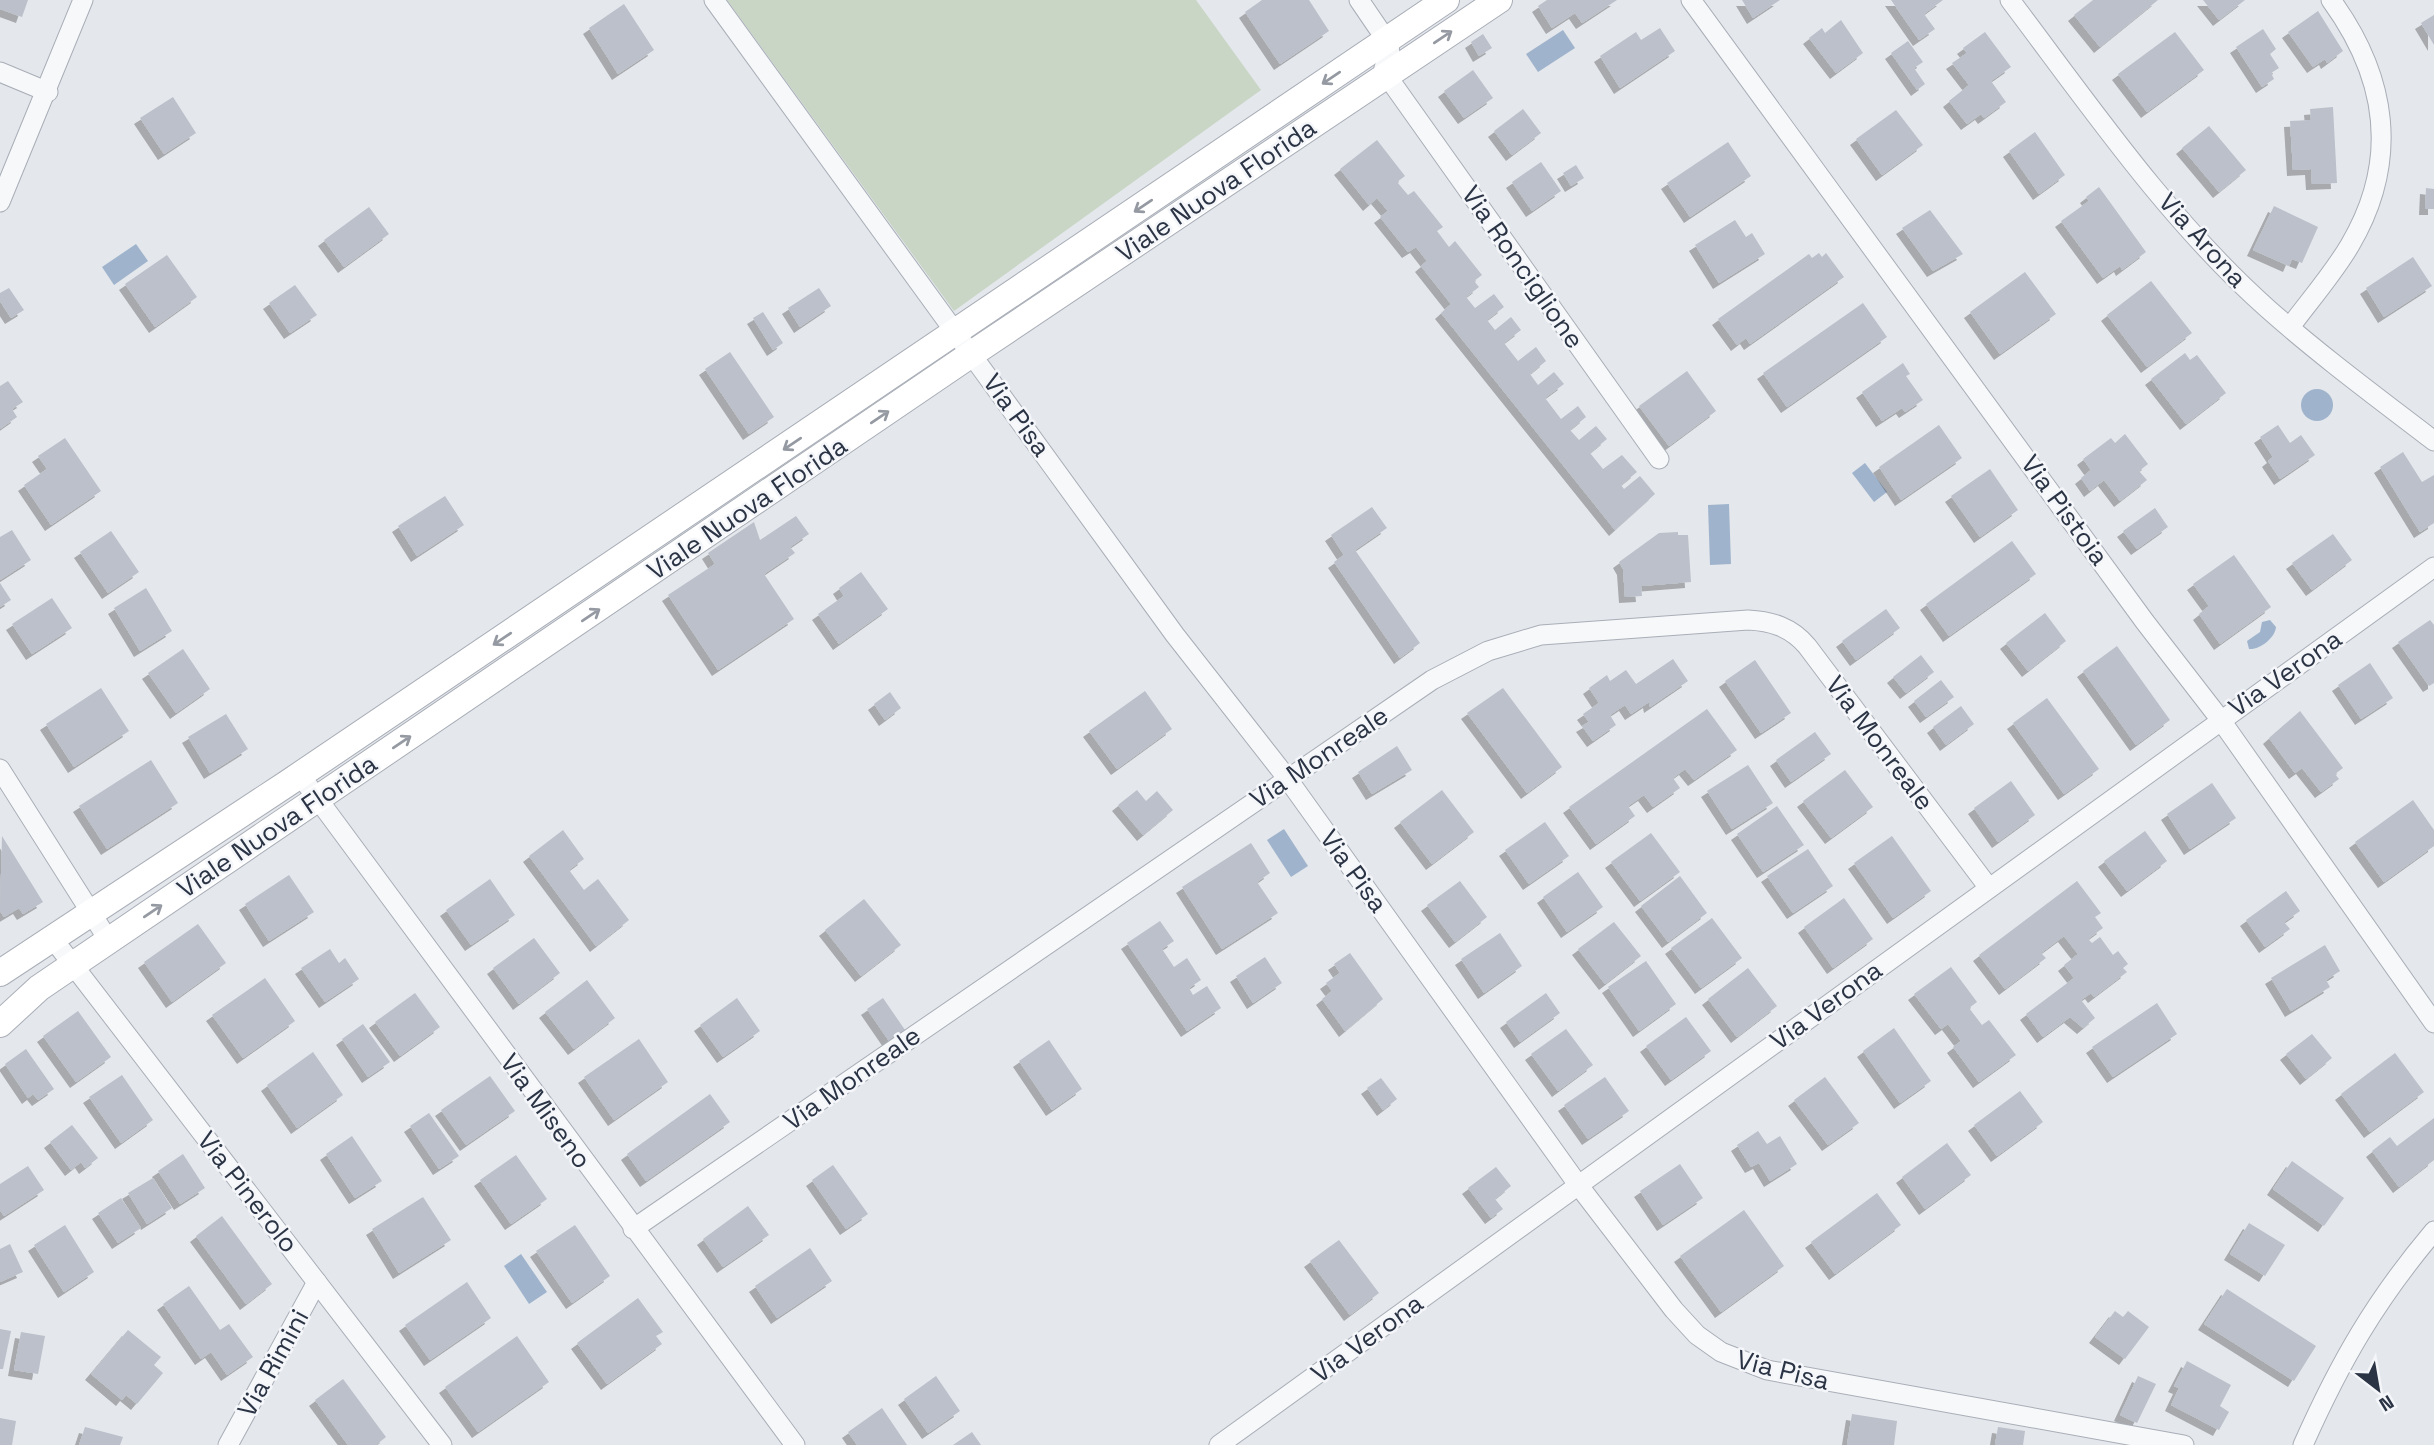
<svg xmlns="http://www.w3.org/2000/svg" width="2434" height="1445" font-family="'Space Grotesk',sans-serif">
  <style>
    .green { fill: #c9d6c5 }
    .water { fill: #9fb4cc }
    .building { fill: #bbc0ca; filter: url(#shadow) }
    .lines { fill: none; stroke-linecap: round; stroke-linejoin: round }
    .street-casing { stroke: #a9aeb7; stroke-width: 21 }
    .secondary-casing { stroke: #a9aeb7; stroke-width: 28 }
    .street { stroke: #f7f8fa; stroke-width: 19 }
    .secondary { stroke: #fff; stroke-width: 26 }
    .oneway { stroke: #959aa2 }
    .labels { text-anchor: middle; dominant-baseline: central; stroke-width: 5; stroke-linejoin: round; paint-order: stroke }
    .street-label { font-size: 26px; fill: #2b3445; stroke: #f4f6f9 }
  </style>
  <defs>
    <filter id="shadow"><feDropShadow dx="-6" dy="6" stdDeviation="0" flood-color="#0004"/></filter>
  </defs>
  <rect width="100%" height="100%" fill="#e4e7ec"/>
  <polygon class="green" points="727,0 1196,0 1261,90 954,311"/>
  <g class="water">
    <polygon points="1563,30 1575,48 1538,72 1526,54"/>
    <polygon points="136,244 148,261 114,285 102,267"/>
    <circle cx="2317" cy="405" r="16"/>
    <polygon points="1865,463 1887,492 1874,502 1852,473"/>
    <polygon points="1729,504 1731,564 1710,565 1708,505"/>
    <path d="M2270,620L2276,627C2275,638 2260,650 2249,649L2247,641L2260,632L2262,622Z"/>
    <polygon points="1284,829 1308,866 1291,877 1267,840"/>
    <polygon points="521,1254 547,1292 529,1304 504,1266"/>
  </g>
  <g class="building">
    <polygon points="0,0 28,0 22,17 0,9"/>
    <polygon points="1262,0 1309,0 1329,31 1280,64 1245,12"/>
    <polygon points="1547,0 1617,0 1582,23 1575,13 1552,28 1538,6"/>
    <polygon points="1742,0 1780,0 1753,18"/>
    <polygon points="1891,0 1943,0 1924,14 1935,29 1919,40"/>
    <polygon points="2093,0 2158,0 2100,47 2074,15"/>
    <polygon points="2203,0 2245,0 2219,20"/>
    <polygon points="624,4 654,50 618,74 589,28"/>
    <polygon points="2318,11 2343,51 2327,63 2325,59 2313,67 2288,32"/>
    <polygon points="2434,15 2434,45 2421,23"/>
    <polygon points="1841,20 1863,53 1836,73 1809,38 1822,28 1825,33"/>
    <polygon points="1660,28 1675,51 1620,88 1600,56 1636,32 1641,40"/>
    <polygon points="2263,29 2276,49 2270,54 2279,68 2271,73 2274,79 2262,87 2236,47"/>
    <polygon points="1985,32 2011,67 1991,81 2006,102 1984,118 1981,114 1967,124 1949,101 1969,85 1952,63 1967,53 1963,48"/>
    <polygon points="2175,32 2204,70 2147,112 2118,74"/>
    <polygon points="1483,34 1492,48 1479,56 1471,42"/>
    <polygon points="1908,41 1923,62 1914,68 1925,84 1917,90 1891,53"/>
    <polygon points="1473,70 1493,98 1464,118 1444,91"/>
    <polygon points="173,97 196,133 164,154 140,118"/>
    <polygon points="2333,107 2337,183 2312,184 2311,169 2293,170 2290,121 2311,120 2310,109"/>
    <polygon points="1523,109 1541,133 1512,155 1494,131"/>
    <polygon points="1896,110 1923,145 1882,175 1856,139"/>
    <polygon points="2209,126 2246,170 2219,192 2182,148"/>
    <polygon points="2035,132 2065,175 2039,194 2009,151"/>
    <polygon points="1377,140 1405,176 1397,182 1408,195 1414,191 1443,227 1437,231 1449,247 1455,241 1482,275 1474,281 1479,287 1466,297 1475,308 1494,294 1504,307 1487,320 1495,330 1511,317 1521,330 1504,343 1518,361 1536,347 1546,361 1530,374 1538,385 1554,372 1564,384 1545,398 1561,419 1578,406 1586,417 1570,430 1579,440 1596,426 1607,439 1590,453 1603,469 1622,455 1637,472 1621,485 1624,489 1640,476 1655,494 1615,530 1441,313 1451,304 1421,266 1427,261 1416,247 1408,252 1380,217 1388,211 1377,198 1369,205 1340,169"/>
    <polygon points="1728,142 1751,176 1690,217 1667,183"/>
    <polygon points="1541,162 1561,191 1532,211 1512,182"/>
    <polygon points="1576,165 1584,178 1571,186 1563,173"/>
    <polygon points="2099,187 2146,252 2122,270 2120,266 2103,278 2061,221 2089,201 2086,197"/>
    <polygon points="2426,188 2434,189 2434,209 2425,209"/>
    <polygon points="2274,206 2318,227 2302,263 2292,259 2289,266 2253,250"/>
    <polygon points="369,207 389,234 344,267 324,240"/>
    <polygon points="1930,210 1963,254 1933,271 1902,228"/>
    <polygon points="1735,220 1746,237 1752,233 1765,254 1719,283 1695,245"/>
    <polygon points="1819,253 1822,257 1826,253 1844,277 1750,344 1746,338 1737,345 1718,319 1809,254 1812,258"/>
    <polygon points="167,255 197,297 155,327 125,284"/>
    <polygon points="2413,257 2432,286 2384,317 2366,288"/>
    <polygon points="2025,272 2056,314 2000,354 1970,312"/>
    <polygon points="2151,281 2192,333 2147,367 2107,315"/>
    <polygon points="295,285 317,315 290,333 269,303"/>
    <polygon points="9,288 24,310 11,318 0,301 0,293"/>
    <polygon points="819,288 831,306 800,327 788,308"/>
    <polygon points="1863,303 1887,337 1787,407 1763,373"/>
    <polygon points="763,312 783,343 773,350 753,318"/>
    <polygon points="730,352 774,417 749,434 705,369"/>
    <polygon points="2185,353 2190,360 2197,355 2226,393 2186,424 2151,379"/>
    <polygon points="1903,363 1910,374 1906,376 1923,400 1905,412 1902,408 1882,421 1862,392"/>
    <polygon points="1687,371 1716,411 1669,446 1639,406"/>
    <polygon points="8,381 23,402 12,409 17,417 0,429 0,386"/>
    <polygon points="1939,425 1962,458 1901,500 1879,467"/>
    <polygon points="2278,425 2290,443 2301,435 2315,455 2280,479 2268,461 2273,457 2260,437"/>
    <polygon points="2125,434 2148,464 2139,471 2147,480 2120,501 2104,480 2090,491 2081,478 2091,470 2083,459 2111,438 2115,443"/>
    <polygon points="65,438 101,491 51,525 24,485 47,469 38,456"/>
    <polygon points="2403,452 2422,482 2434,475 2434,523 2420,532 2380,467"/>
    <polygon points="1990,469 2018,510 1980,537 1951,496"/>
    <polygon points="445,496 464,525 417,556 398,526"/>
    <polygon points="1372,507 1387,528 1355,550 1420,643 1400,658 1334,562 1344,555 1331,535"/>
    <polygon points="2155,508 2168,527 2137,549 2123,531"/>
    <polygon points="796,516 809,534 790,547 795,553 764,574 794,619 718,670 668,595 715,564 708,553 754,522 760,540"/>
    <polygon points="12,530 31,560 0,580 0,537"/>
    <polygon points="111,531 139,572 108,593 80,552"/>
    <polygon points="1678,532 1678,535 1688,535 1691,582 1641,586 1642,596 1625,597 1623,569 1619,562 1659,533"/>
    <polygon points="2333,534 2352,560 2312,590 2292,563"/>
    <polygon points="2012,541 2036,574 1949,636 1926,604"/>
    <polygon points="2234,555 2271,607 2220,644 2199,614 2209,606 2193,584"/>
    <polygon points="861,572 888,609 839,644 818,614 844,596 839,588"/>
    <polygon points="0,583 11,600 0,607"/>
    <polygon points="146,588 172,631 140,651 114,608"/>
    <polygon points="52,598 72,628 32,654 12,624"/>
    <polygon points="1886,609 1900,628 1856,660 1842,641"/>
    <polygon points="2045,613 2066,641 2028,671 2006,643"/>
    <polygon points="2430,620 2434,625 2434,683 2429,686 2398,642"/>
    <polygon points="2117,646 2170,720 2136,745 2083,671"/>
    <polygon points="183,649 210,689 176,713 148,673"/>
    <polygon points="1921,655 1934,672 1906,693 1893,677"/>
    <polygon points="1673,659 1688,681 1650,707 1649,702 1631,714 1625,705 1610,715 1616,725 1593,741 1582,726 1589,722 1583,714 1599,703 1589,688 1607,675 1610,681 1626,670 1636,684"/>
    <polygon points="1755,660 1791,713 1761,733 1725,681"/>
    <polygon points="2370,663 2393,698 2361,719 2338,685"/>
    <polygon points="1941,680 1954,697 1926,717 1914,701"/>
    <polygon points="101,688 129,731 74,767 46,724"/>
    <polygon points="1503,688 1562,767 1527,793 1467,713"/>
    <polygon points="1145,691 1172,729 1117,769 1089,731"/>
    <polygon points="890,692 901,708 885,720 874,704"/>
    <polygon points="2047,698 2099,769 2064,794 2013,723"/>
    <polygon points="1961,706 1974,724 1946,745 1933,727"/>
    <polygon points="1707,709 1737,750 1694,780 1685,769 1673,778 1680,788 1653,807 1644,795 1628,806 1635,816 1596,844 1569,807"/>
    <polygon points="2300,711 2343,768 2335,774 2339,779 2321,792 2302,768 2295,773 2269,738"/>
    <polygon points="226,714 248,749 210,773 188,737"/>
    <polygon points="1815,732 1831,754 1791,782 1776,760"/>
    <polygon points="1397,746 1412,770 1372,794 1358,772"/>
    <polygon points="151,760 178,803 107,849 79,806"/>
    <polygon points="1748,765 1773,803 1732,829 1707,791"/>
    <polygon points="1845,770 1873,807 1831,838 1803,801"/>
    <polygon points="2011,781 2035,815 1998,842 1974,808"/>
    <polygon points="2212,783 2236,818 2190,849 2167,814"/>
    <polygon points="1137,790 1146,801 1157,791 1173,810 1143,835 1118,805"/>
    <polygon points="1442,790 1474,832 1432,864 1400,822"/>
    <polygon points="2413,800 2434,830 2434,846 2384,882 2355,842"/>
    <polygon points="1777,806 1804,845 1763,872 1737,834"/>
    <polygon points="1545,822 1569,856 1529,884 1505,850"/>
    <polygon points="563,830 584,859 569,870 584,890 598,879 629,920 596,946 529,856"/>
    <polygon points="2145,831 2167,861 2127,891 2104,861"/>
    <polygon points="1651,833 1680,872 1640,901 1611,862"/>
    <polygon points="2,836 43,902 23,914 19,908 4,917 0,911"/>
    <polygon points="1892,836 1931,891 1893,918 1854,863"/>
    <polygon points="1251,843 1270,873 1257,882 1278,913 1222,949 1182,887"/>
    <polygon points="1808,849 1833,886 1793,913 1767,876"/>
    <polygon points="1578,872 1603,907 1567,932 1543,897"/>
    <polygon points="289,875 314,912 269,941 245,904"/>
    <polygon points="1680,876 1707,913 1668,942 1641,906"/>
    <polygon points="490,879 515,915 471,945 446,910"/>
    <polygon points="1460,881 1487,917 1455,942 1427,905"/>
    <polygon points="2077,881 2101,913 2095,917 2103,928 2088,939 2092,943 2100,937 2113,955 2118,951 2128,964 2123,968 2127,972 2094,997 2091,993 2081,1000 2095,1018 2083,1028 2070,1017 2043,1037 2026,1014 2074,978 2064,965 2078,954 2064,936 2041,953 2046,958 2005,989 1979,955"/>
    <polygon points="2286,891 2300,911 2284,922 2290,929 2265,947 2246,920"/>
    <polygon points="1844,898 1873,939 1833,968 1804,927"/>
    <polygon points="864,899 901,945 861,976 825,930"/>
    <polygon points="1712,918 1742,958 1701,988 1671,948"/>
    <polygon points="1160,921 1174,941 1162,949 1174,967 1187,958 1201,980 1189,988 1193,995 1207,986 1221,1008 1187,1031 1127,943"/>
    <polygon points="1614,922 1641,956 1605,984 1578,949"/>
    <polygon points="198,924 226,963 172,1002 144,962"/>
    <polygon points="1500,933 1522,966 1484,993 1461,959"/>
    <polygon points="534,938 560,973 519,1004 493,968"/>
    <polygon points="2325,945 2340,971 2326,980 2330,987 2291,1011 2271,978"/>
    <polygon points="330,949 339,963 345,958 359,979 325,1002 301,968"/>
    <polygon points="1350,953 1383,999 1345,1031 1322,999 1332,991 1326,983 1340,973 1334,964"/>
    <polygon points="1265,957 1282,983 1253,1003 1236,976"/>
    <polygon points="1646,961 1676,1004 1639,1031 1608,987"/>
    <polygon points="1951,967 1977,1002 1969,1008 1982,1025 1989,1020 2016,1055 1979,1082 1953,1047 1961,1041 1948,1024 1941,1029 1914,994"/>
    <polygon points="1748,968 1777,1006 1737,1037 1708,999"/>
    <polygon points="265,978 295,1021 243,1058 212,1015"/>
    <polygon points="587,980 615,1018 574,1049 545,1012"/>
    <polygon points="415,993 440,1027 400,1056 375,1022"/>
    <polygon points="1546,993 1560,1013 1520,1042 1506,1022"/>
    <polygon points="737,998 760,1031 723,1057 700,1025"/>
    <polygon points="883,998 905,1030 889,1041 867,1009"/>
    <polygon points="2157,1003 2177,1034 2113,1077 2092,1047"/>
    <polygon points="78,1011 111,1057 76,1082 43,1036"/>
    <polygon points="1686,1017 1711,1051 1671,1080 1646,1046"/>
    <polygon points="363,1024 390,1062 368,1077 342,1039"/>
    <polygon points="1894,1028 1931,1081 1900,1103 1863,1051"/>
    <polygon points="1566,1029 1593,1065 1558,1091 1531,1054"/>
    <polygon points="2312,1034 2332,1058 2306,1079 2286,1054"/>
    <polygon points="639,1039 668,1082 614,1120 584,1077"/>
    <polygon points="1049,1040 1082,1089 1052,1110 1019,1061"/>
    <polygon points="26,1049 54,1089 38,1100 33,1094 28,1098 5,1064"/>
    <polygon points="313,1052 343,1095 297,1128 267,1085"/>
    <polygon points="2395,1053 2424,1092 2370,1132 2341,1094"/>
    <polygon points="122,1075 153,1120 121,1143 89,1097"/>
    <polygon points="490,1076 515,1111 466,1145 441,1110"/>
    <polygon points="1605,1077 1629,1111 1588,1139 1564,1105"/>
    <polygon points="1825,1077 1859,1123 1828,1145 1794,1100"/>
    <polygon points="1381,1078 1397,1099 1383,1110 1367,1088"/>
    <polygon points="2020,1091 2043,1122 1997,1156 1974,1125"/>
    <polygon points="710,1094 730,1122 646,1181 627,1154"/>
    <polygon points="429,1113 459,1156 439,1169 410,1126"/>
    <polygon points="2434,1118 2434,1160 2399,1187 2372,1151 2390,1137 2397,1146"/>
    <polygon points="72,1125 98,1158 85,1168 81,1162 71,1170 50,1142"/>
    <polygon points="1758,1131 1767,1144 1780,1136 1797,1164 1770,1181 1759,1163 1751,1167 1737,1145"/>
    <polygon points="352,1136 382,1181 355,1198 326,1154"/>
    <polygon points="1947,1143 1971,1175 1925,1209 1902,1177"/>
    <polygon points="183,1154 205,1188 180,1204 158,1171"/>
    <polygon points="516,1155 547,1199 511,1224 480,1180"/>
    <polygon points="2292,1161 2344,1198 2324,1226 2273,1189"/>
    <polygon points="1680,1164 1703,1198 1663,1225 1640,1191"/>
    <polygon points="833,1165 868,1214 846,1229 812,1180"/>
    <polygon points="28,1166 44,1190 4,1216 0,1210 0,1184"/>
    <polygon points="1496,1167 1511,1186 1495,1199 1503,1209 1491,1218 1468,1188"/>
    <polygon points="153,1178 172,1208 147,1224 128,1193"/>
    <polygon points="1877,1193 1901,1225 1835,1274 1811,1242"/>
    <polygon points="423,1197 451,1240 399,1273 372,1229"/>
    <polygon points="121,1198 141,1228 118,1243 98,1213"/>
    <polygon points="748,1206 769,1235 723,1267 703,1239"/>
    <polygon points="1744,1210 1784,1266 1721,1312 1680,1256"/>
    <polygon points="222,1216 272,1284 246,1304 196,1236"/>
    <polygon points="2249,1223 2285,1245 2265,1276 2230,1254"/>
    <polygon points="65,1225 94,1272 64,1292 34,1245"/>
    <polygon points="575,1225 610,1276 572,1303 536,1251"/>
    <polygon points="1339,1240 1379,1293 1350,1315 1310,1261"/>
    <polygon points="10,1244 23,1272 0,1282 0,1249"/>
    <polygon points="810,1248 832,1281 777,1318 755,1286"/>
    <polygon points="467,1282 491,1318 430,1360 405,1325"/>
    <polygon points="189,1286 220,1330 229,1324 253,1357 227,1375 211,1352 201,1359 163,1304"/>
    <polygon points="2227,1289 2316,1346 2294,1381 2204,1324"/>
    <polygon points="638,1298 663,1332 656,1336 662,1344 607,1384 577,1343"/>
    <polygon points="2115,1311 2123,1317 2128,1311 2149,1327 2125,1359 2095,1337"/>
    <polygon points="0,1329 11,1331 3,1369 0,1369"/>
    <polygon points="128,1330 161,1357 154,1365 163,1373 137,1404 126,1395 122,1400 91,1374"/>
    <polygon points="21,1332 45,1336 38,1374 14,1370"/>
    <polygon points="517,1336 549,1382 478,1432 445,1387"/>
    <polygon points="2187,1361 2231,1385 2220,1406 2229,1412 2219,1430 2171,1405 2179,1388 2174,1386"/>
    <polygon points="936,1376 960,1411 928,1433 904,1399"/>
    <polygon points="2138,1376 2156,1384 2137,1423 2120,1415"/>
    <polygon points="343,1379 386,1437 376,1445 348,1445 315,1400"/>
    <polygon points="882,1408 907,1445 857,1445 848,1432"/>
    <polygon points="1852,1414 1897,1421 1894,1445 1847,1445"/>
    <polygon points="0,1418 16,1421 12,1445 0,1445"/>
    <polygon points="85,1427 123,1437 120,1445 79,1445"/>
    <polygon points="1998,1427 2025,1431 2023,1445 1995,1445"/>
    <polygon points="972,1432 981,1445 953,1445"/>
  </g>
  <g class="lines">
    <g class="street-casing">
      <g id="street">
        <polyline points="714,0 1175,635 1287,778 1579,1186 1674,1310 1697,1335 1721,1352 1767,1370 2184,1445"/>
        <polyline points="1359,0 1389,44 1390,54 1384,68 1387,76 1659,459"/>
        <polyline points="1691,0 2145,622 2220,719 2434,1023"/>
        <path d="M2010,0C2090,106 2168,220 2268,309C2321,356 2378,398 2434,441"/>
        <polyline points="0,72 48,92"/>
        <polyline points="0,202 83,0"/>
        <path d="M2290,327C2310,300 2333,274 2350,245C2400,160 2387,77 2331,0"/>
        <polyline points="0,769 109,941"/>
        <polyline points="300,775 795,1445"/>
        <polyline points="53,939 442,1445"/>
        <path d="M633,1229L1432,680L1488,651L1541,635L1748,620C1771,621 1791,627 1807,646L1989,888"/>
        <polyline points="228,1445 317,1282"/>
        <polyline points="1219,1445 2434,567"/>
        <path d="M2303,1445C2340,1362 2375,1301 2434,1231"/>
      </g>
    </g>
    <g class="secondary-casing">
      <g id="secondary">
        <polyline points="0,973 288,783 1446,0"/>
        <polyline points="0,1024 39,988 973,353 1499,0"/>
      </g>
    </g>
    <use href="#street" class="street"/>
    <use href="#secondary" class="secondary"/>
  </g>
  <defs><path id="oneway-shaft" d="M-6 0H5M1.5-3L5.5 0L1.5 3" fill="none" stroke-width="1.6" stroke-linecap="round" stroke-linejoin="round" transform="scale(1.75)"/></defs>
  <g class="oneway">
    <use href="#oneway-shaft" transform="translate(1443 37) rotate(-34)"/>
    <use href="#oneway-shaft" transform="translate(1331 78) rotate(146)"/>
    <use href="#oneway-shaft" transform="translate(1143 206) rotate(146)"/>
    <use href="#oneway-shaft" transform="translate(880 417) rotate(-34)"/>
    <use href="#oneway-shaft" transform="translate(792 444) rotate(146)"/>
    <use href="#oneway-shaft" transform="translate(591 615) rotate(-34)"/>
    <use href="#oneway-shaft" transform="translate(502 639) rotate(146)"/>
    <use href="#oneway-shaft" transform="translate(402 742) rotate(-34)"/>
    <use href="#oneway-shaft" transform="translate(153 911) rotate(-34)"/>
  </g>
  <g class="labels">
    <g class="street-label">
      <text transform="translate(1216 190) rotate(-34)">Viale Nuova Florida</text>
      <text transform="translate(2203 240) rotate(48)">Via Arona</text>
      <text transform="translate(1523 267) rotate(55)">Via Ronciglione</text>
      <text transform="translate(1017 415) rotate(54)">Via Pisa</text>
      <text transform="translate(747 508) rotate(-34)">Viale Nuova Florida</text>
      <text transform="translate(2065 510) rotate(54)">Via Pistoia</text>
      <text transform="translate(2285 673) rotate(-35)">Via Verona</text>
      <text transform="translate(1880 743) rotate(53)">Via Monreale</text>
      <text transform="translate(1319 757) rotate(-34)">Via Monreale</text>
      <text transform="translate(277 826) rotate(-34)">Viale Nuova Florida</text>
      <text transform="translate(1354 871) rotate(54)">Via Pisa</text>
      <text transform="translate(1826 1005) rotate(-36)">Via Verona</text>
      <text transform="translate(852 1078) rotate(-35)">Via Monreale</text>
      <text transform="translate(546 1111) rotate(54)">Via Miseno</text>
      <text transform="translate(248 1192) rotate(52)">Via Pinerolo</text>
      <text transform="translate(1367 1338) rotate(-36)">Via Verona</text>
      <text transform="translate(273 1363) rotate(-61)">Via Rimini</text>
      <text transform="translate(1783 1370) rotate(14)">Via Pisa</text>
    </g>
  </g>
  <g transform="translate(2378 1389) rotate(149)" stroke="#f4f6f9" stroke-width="5" paint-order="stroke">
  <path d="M0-5L12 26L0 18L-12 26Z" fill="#2b3445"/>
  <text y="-10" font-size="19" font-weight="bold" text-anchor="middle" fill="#2b3445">N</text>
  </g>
</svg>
